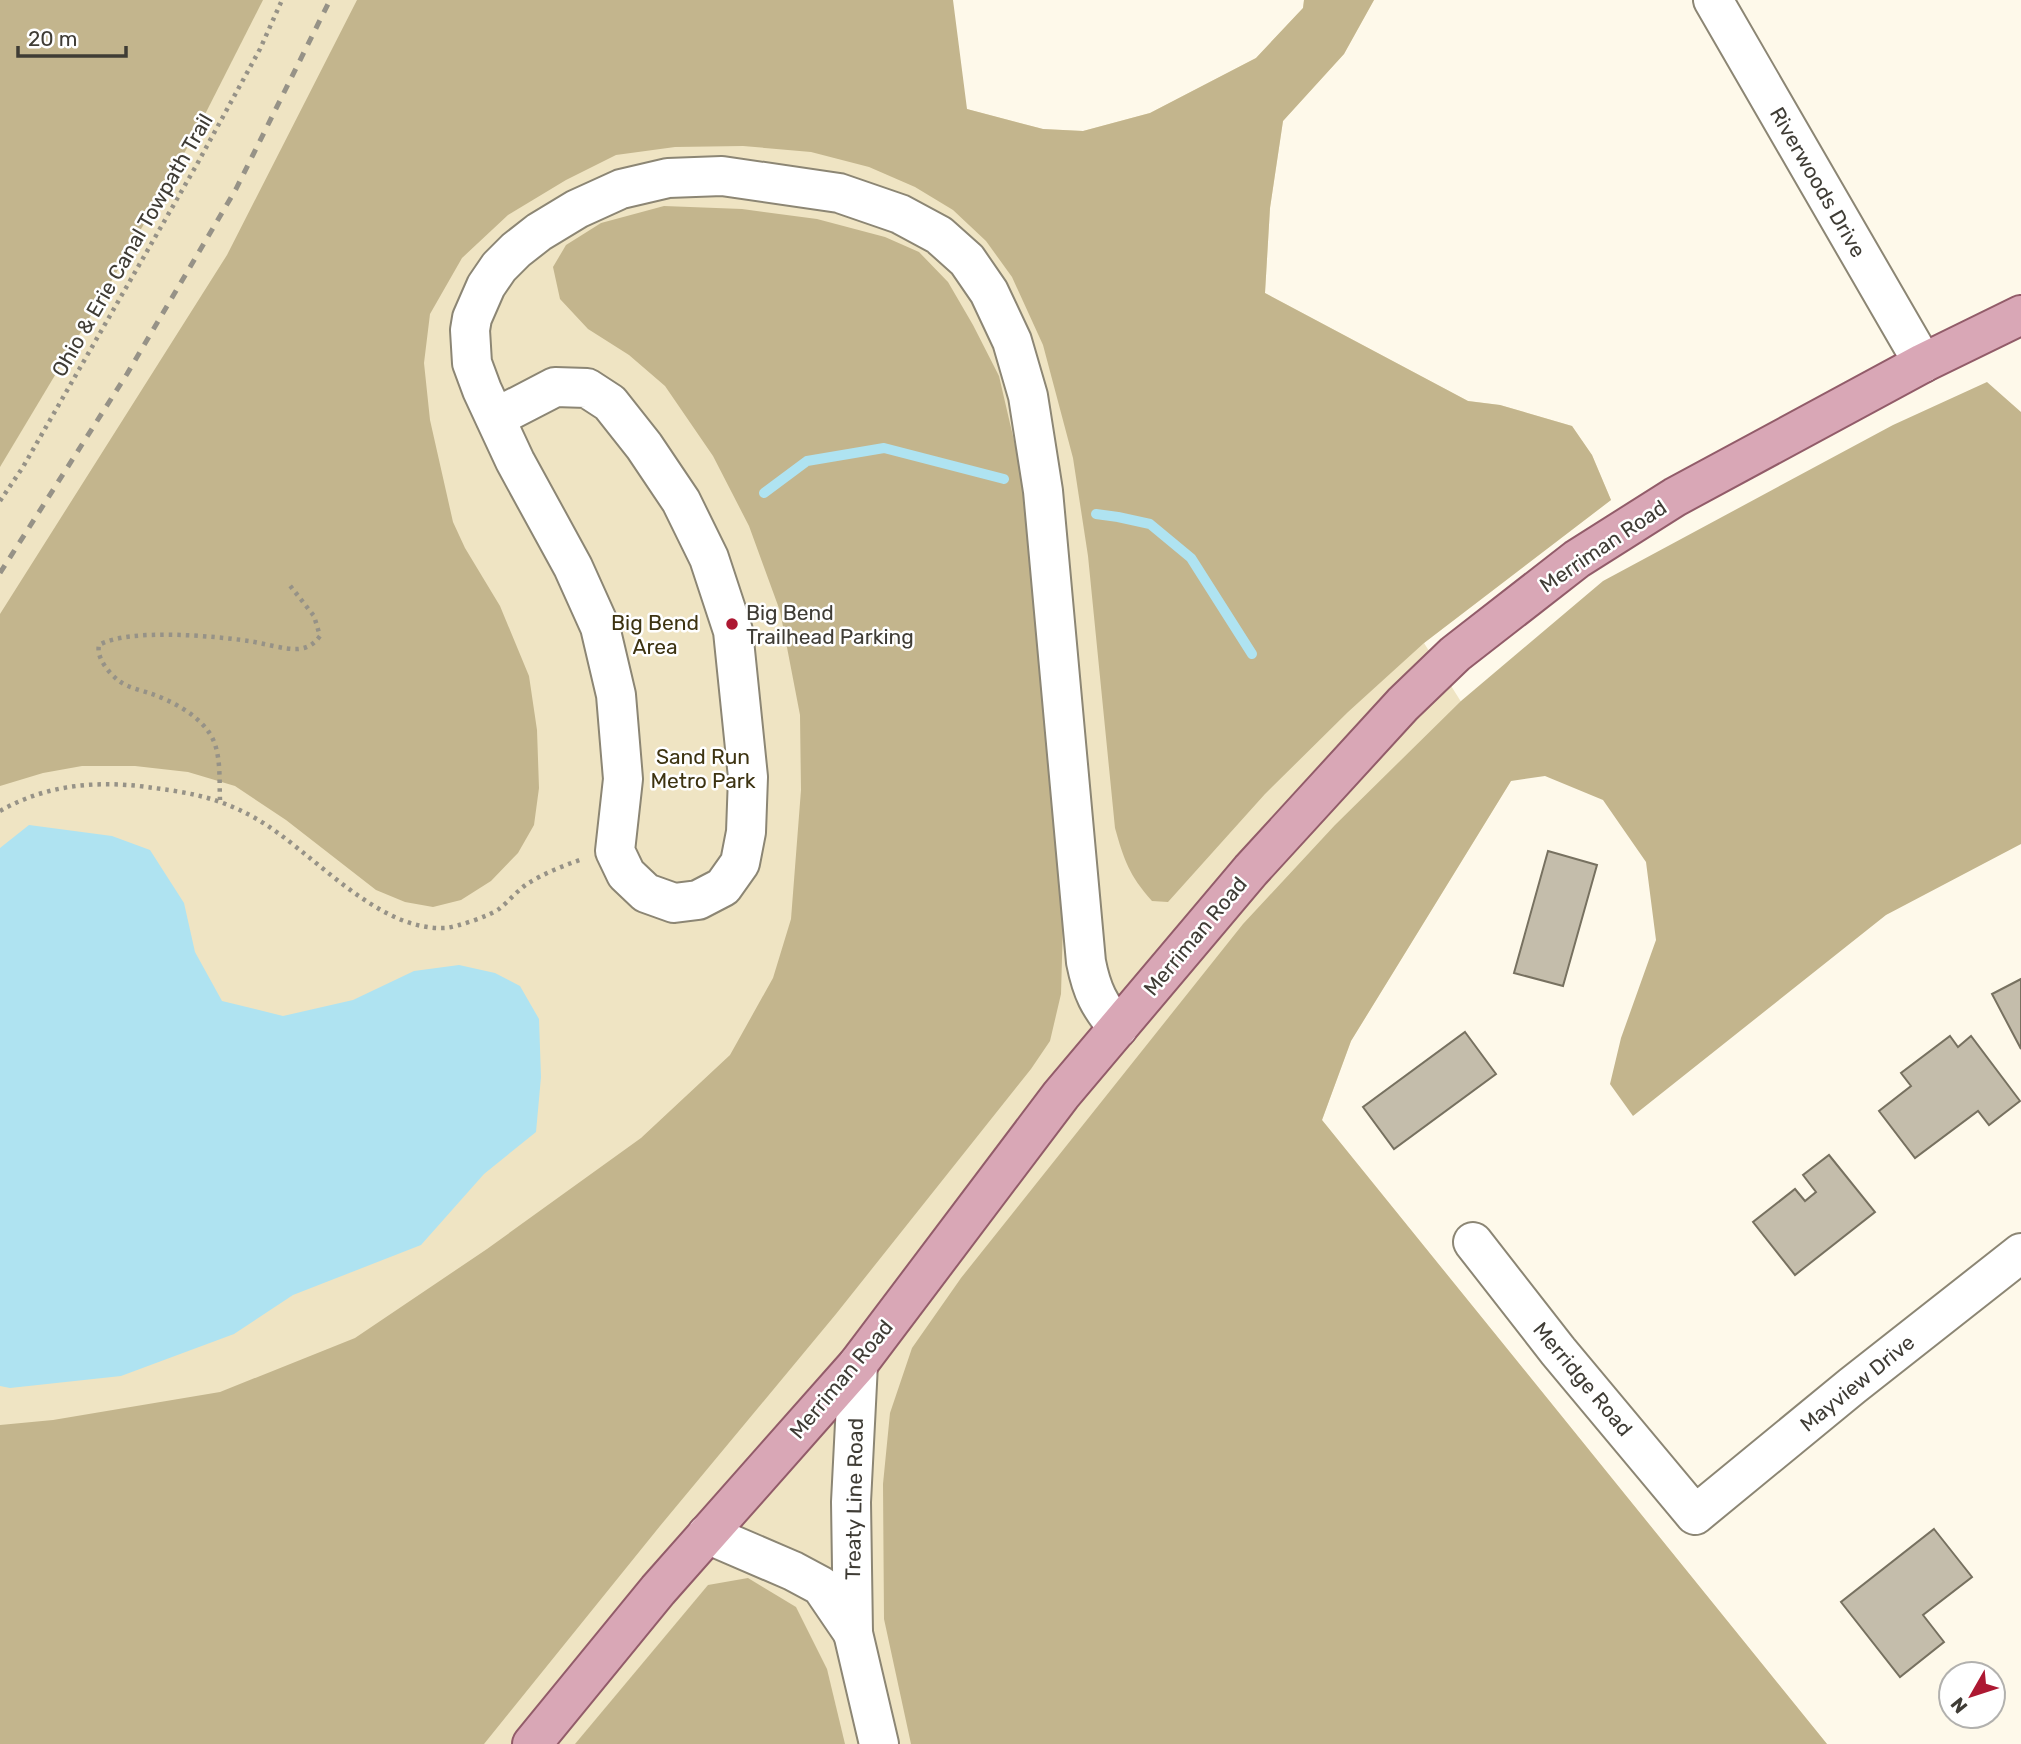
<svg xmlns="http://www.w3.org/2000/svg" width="2021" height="1744" font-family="Rubik,sans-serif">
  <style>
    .green { fill: #efe4c3 }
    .forest { fill: #c3b58d }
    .water { fill: #afe3f1 }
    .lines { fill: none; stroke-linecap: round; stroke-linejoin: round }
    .stream { stroke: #afe3f1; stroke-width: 10 }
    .building { fill: #c4bdab; stroke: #777160; stroke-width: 2 }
    .minor-casing { stroke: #8c8674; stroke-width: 42 }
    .major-casing { stroke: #925c69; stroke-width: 42 }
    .path { stroke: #969287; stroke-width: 4.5; stroke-dasharray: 3.5 5; stroke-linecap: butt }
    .minor { stroke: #fff; stroke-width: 38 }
    .major { stroke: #d9a7b6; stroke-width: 38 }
    .rail { stroke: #969287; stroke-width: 5; stroke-dasharray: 9 9; stroke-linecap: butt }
    .poi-dot { fill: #ad1832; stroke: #fff; stroke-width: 2.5 }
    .labels { text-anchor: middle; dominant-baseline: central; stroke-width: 5; stroke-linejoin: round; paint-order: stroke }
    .street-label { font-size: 21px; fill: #3f3c35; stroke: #fff }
    .poi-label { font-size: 21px; fill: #3f3c35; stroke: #fff; text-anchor: start }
    .park-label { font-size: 21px; fill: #3d3311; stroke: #fff }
  </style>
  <rect width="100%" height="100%" fill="#fef9ea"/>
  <polygon class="green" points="0,0 740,0 902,92 1043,129 1083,131 1150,113 1256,58 1303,8 1304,0 1374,0 1344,54 1283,121 1270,208 1265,293 1468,401 1500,405 1572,426 1592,455 1611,500 1424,643 1511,781 1351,1041 1322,1120 1827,1744 0,1744"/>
  <g class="forest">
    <polygon points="0,0 263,0 195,134 115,275 0,467"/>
    <path d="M357,0H953L967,109L1043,129L1083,131L1150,113L1256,58L1303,8L1304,0H1374L1344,54L1283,121L1270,208L1265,293L1468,401L1500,405L1572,426L1592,455L1611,500L1424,643L1348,712L1265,794L1168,902L1152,901C1129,875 1124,860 1115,828L1088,556L1073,458L1043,345L1012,277L986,241L953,210L915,187L869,167L811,152L743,146L675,147L616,155L566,180L508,215L462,258L430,314L424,363L430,420L453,522L465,548L500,606L529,676L537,730L539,788L534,825L518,853L491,881L461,900L433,907L405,902L376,890L286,820L235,786L188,772L135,766H82L43,773L0,786V614L227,255Z"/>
    <polygon points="664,206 742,209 817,219 885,237 919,252 948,282 973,325 999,376 1019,462 1037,593 1063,923 1061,994 1050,1041 1031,1069 836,1314 660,1526 484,1744 0,1744 0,1425 53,1420 220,1392 355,1338 487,1249 641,1138 730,1055 773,978 791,919 801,790 800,715 780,611 749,526 713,456 665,386 629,355 588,329 560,299 553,267 566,245 601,223"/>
    <polygon points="1987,382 2021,412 2021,844 1886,915 1633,1116 1610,1084 1621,1038 1656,940 1646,862 1603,800 1545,776 1511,781 1351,1041 1322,1120 1827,1744 911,1744 884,1619 883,1484 890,1413 912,1348 961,1278 1243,924 1335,825 1461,701 1603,581 1893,425"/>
    <polygon points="748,1578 796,1607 827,1669 845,1744 575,1744 708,1585"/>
  </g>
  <polygon class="water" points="29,825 112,836 150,850 184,903 195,952 222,1001 283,1016 353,1000 414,971 459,965 495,973 520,986 539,1019 541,1077 536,1132 484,1174 421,1245 293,1295 234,1334 121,1376 10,1388 0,1386 0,848"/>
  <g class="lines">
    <g class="stream">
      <polyline points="764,493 807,461 884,448 1004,479"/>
      <polyline points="1096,514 1118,517 1150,524 1191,558 1252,654"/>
    </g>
  </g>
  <g class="building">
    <polygon points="1548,851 1597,865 1563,986 1514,973"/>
    <polygon points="2021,979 2021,1049 1992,994"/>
    <polygon points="1465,1032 1496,1074 1394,1149 1363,1107"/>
    <polygon points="1950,1036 1958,1047 1971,1036 2020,1101 1989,1125 1978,1111 1915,1158 1879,1111 1911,1086 1901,1073"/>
    <polygon points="1829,1155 1875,1212 1795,1275 1753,1222 1795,1189 1805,1201 1816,1192 1803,1175"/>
    <polygon points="1934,1529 1972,1577 1923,1615 1944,1642 1900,1677 1841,1602"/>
  </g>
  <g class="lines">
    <g class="minor-casing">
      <g id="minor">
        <polyline points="1713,0 1923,363"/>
        <path d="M495,418L555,387L587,388L610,403L644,446L681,501L709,558L733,631L748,777L746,832L740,863L723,887L698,900L674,903L646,893L626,874L615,851L623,779L616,695L600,627L573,567L515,461L495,418L482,390L472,363L470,330L472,318L486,286L499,267L516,250L539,232L577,209L621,189L668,178L722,176L839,193L900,214L939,235L967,260L989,292L1012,341L1028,396L1043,491L1086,962C1092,992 1099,1005 1118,1028"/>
        <polyline points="1473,1242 1558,1351 1695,1515 1852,1386 2021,1253"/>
        <polyline points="858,1364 851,1502 853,1633 879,1744"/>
        <polyline points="707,1534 793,1571 821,1586 853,1633"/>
      </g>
    </g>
    <g class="major-casing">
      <polyline id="major" points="532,1744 658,1590 858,1364 1061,1095 1251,870 1403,704 1455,654 1577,559 1675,497 1923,363 2021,315"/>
    </g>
    <g class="path">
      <polyline points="0,501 23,467 196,166 260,49 282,0"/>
      <path d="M220,800C219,779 222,749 208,731C195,713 170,700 149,693C140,690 127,687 119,681C109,673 96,658 99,645C129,628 214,636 249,641C262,643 286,650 298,649C308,648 314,644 320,636L314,616L288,583"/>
      <path d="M0,811C44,786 90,781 139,786C184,792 214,795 255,818C312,850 375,931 445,928C457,927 489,916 499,909C509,901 517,891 527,884C543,874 562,866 580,860"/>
    </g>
    <use href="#minor" class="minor"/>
    <use href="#major" class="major"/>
    <polyline class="rail" points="0,573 127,374 236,189 330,0"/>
  </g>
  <circle class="poi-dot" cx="732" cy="624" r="7"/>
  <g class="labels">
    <g class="street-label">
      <text transform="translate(1818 182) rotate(60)">Riverwoods Drive</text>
      <text transform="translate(132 245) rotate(-60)">Ohio &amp; Erie Canal Towpath Trail</text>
      <text transform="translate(1603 546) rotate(-34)">Merriman Road</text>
      <text transform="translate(1195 936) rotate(-50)">Merriman Road</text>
      <text transform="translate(841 1379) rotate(-50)">Merriman Road</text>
      <text transform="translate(1583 1379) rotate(50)">Merridge Road</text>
      <text transform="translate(1857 1383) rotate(-39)">Mayview Drive</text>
      <text transform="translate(854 1499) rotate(-89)">Treaty Line Road</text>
    </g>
    <g class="poi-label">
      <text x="746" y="612">Big Bend<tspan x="746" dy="24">Trailhead Parking</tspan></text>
    </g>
    <g class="park-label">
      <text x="655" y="622">Big Bend<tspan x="655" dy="24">Area</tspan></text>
      <text x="703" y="756">Sand Run<tspan x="703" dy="24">Metro Park</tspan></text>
    </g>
  </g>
  <g transform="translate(1972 1695) rotate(231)"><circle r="33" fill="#ffffff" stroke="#b2b1ae" stroke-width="2"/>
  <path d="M0-5L12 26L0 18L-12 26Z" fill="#ad1832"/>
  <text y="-10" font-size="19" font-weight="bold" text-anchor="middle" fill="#3f3c35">N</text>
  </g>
  <path d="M18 46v10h108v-10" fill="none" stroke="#3f3c35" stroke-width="3.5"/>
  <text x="28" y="46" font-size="21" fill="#3f3c35" stroke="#ffffff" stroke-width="5" paint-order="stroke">20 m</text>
</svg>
